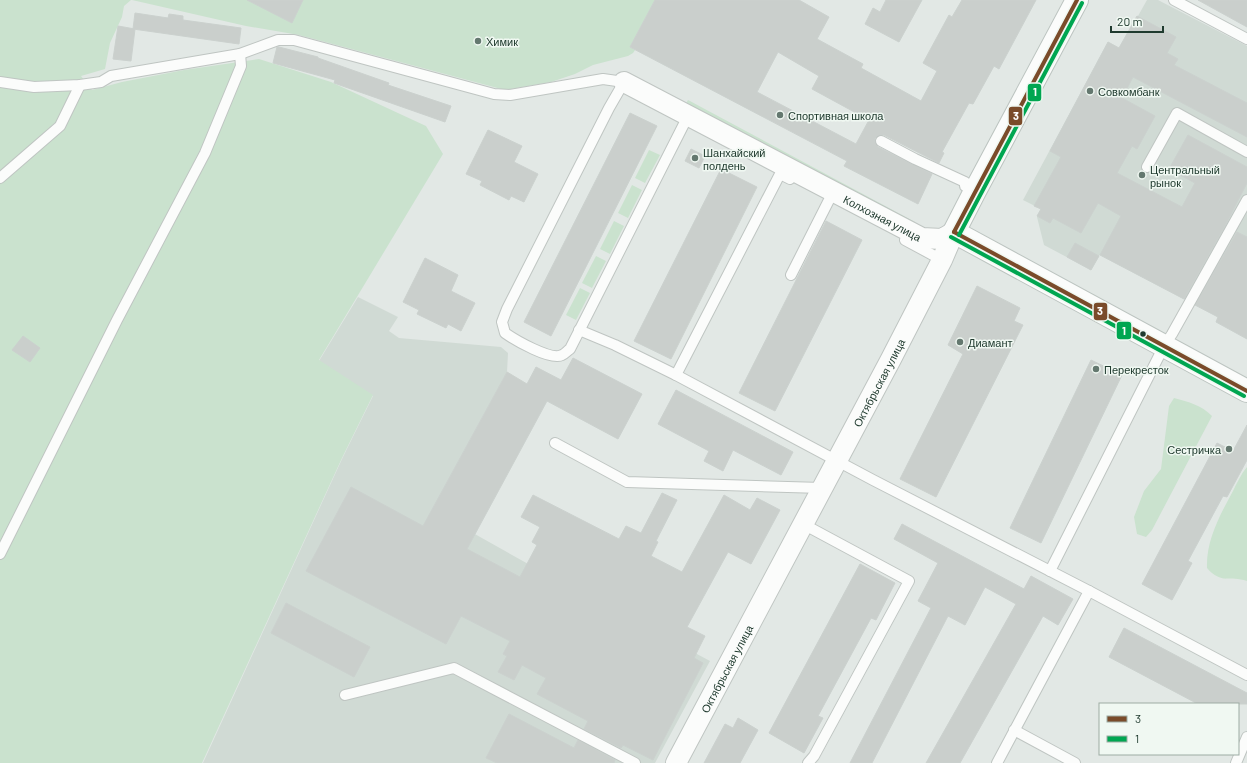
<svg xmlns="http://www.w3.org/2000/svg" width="1247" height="763" font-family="Barlow,sans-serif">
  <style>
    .built { fill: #d0dad4 }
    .green { fill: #cae2ce }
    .building { fill: #cacfcc; stroke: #cbd1ce; fill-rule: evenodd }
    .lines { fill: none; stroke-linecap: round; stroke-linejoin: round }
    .lane-casing { stroke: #bfc5c2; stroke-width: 12 }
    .street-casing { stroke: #bfc5c2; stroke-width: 22 }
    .secondary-casing { stroke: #bcc4c0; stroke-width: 24 }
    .lane { stroke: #fbfcfb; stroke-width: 10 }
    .street { stroke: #fbfcfb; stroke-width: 20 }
    .secondary { stroke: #fbfcfb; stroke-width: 22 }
    .bus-1-casing { stroke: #f0f8f2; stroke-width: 7 }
    .bus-2-casing { stroke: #f0f8f2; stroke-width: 7 }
    .bus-1 { stroke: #7a4b2a; stroke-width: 4 }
    .bus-2 { stroke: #00a651; stroke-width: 4 }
    .poi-dot { fill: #64786f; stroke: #f0f8f2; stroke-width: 1.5 }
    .bus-dot { fill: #203b2f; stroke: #f0f8f2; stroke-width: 1.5 }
    .labels { text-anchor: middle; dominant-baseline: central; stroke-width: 3; stroke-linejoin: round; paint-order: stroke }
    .poi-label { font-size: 11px; fill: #203b2f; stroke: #f0f8f2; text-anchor: start }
    .street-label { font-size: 11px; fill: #203b2f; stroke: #f0f8f2 }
    .line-badge { stroke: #f0f8f2; stroke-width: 1.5 }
    .badge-label { font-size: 11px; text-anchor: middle; font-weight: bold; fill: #fff }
  </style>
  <rect width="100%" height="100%" fill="#e2e8e5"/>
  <g class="built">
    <polygon points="1147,0 1158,0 1247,46 1247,264 1218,317 1100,255 1099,256 1091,270 1044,245 1037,217 1041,209 1023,200 1108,42 1119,48 1137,16 1138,16"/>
    <polygon points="358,297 398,317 389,331 399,338 501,347 508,353 507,372 432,510 530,565 710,661 655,763 203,763 342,459 373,396 319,361"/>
  </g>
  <g class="green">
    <polygon points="0,0 131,0 124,6 122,17 110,43 105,69 81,76 92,90 122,82 184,70 259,59 331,82 426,126 443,154 319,360 373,395 342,458 202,763 0,763"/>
    <polygon points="132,0 655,0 630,47 635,50 633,53 628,56 593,65 575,74 551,82 505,90 299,35 246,26"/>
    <polygon points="688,100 915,222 912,227 684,107"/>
    <polygon points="649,150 660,155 645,183 635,178"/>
    <polygon points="632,185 642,190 628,218 618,213"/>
    <polygon points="614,221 624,226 610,254 600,249"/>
    <polygon points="596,256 606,261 592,288 582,283"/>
    <polygon points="580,288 590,293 576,320 566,315"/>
    <path d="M1174,398C1189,402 1201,405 1212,416L1152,530L1146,537L1137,534L1134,517L1144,491L1161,469L1169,406Z"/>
    <path d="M1247,467V581C1229,575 1222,585 1207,568C1206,540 1220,515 1233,491C1237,483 1241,474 1247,467Z"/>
  </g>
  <g class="building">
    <polygon points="247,0 303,0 292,23"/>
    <path d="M655,0H799L829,17L817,39L863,64L861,68L921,101L937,71L923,63L949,15L952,17L962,0H1036L999,69L994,66L973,104L969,103L942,152L944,153L939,163L884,135H880L875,138V142L878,147L932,174L918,204L844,166L847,161L630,47ZM778,52L819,76L812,89L869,120L856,144L757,92Z"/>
    <polygon points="886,0 922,0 899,42 865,24 873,8 880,12"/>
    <polygon points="1198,0 1247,0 1247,27"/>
    <polygon points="135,13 168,18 169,14 183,16 183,20 241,28 239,44 133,29"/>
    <polygon points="1137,16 1176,37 1167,53 1178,59 1174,65 1247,103 1247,137 1133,77 1122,98 1155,116 1137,149 1132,146 1117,173 1182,207 1195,183 1169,169 1188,135 1247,167 1247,183 1225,226 1184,299 1100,255 1121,216 1098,203 1081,233 1053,218 1050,223 1037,216 1041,209 1034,206 1061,157 1050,151 1108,42 1119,48"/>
    <polygon points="118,26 135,29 131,61 113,59"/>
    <polygon points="277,47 279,47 318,57 318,58 389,83 388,85 451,106 445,122 334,83 335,80 273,63"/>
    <polygon points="630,113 657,126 551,336 524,322"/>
    <polygon points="488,130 522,146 514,162 538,174 524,202 511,196 509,200 480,185 482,181 466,174"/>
    <polygon points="691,149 705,156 699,168 685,161"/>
    <polygon points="721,169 757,187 671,359 634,341"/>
    <polygon points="826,221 862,240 775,411 739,393"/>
    <polygon points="1237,232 1247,237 1247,339 1216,322 1218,317 1195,305"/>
    <polygon points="1075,243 1099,256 1091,270 1067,257"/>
    <polygon points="425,258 458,275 451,291 475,303 461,331 448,324 446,328 417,314 419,310 403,302"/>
    <polygon points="977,286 1020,308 1014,321 1023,325 936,497 900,479 963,354 948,345"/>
    <polygon points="23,336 40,348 30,362 12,350"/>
    <polygon points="573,358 642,394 618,439 547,401 467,549 520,577 537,545 532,542 540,527 521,517 533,495 619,539 626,526 641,533 662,493 677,500 656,541 658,542 651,556 682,572 724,495 750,510 757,498 780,510 751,564 728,552 687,627 705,636 694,658 703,663 653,760 623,745 621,748 584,729 588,721 537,694 546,678 522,665 514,680 498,672 507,656 503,654 510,641 461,616 446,644 306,571 351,487 423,526 507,372 527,384 536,367 561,380"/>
    <polygon points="1091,360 1122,375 1041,543 1010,528"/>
    <polygon points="676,390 793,452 781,475 733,450 723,471 704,461 709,451 658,424"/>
    <polygon points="1247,425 1247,460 1227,497 1223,496 1188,561 1192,563 1172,600 1142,584 1217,443 1233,451"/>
    <polygon points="902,524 1024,589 1031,576 1073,599 1058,625 1043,616 960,763 926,763 1016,604 985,587 965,625 948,616 872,763 850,763 931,608 918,601 938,563 894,539"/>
    <polygon points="860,564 895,583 876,620 871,618 818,716 823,718 804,753 769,733"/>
    <polygon points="286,603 370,647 354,677 271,633"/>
    <polygon points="1124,628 1247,693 1247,704 1198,704 1109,657"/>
    <polygon points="509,714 574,748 578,740 615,760 614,763 497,763 486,758"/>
    <polygon points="738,718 758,730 740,763 704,763 725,724 733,728"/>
  </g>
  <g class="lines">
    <g class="lane-casing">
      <g id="lane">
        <polyline points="1174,0 1247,39"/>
        <path d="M0,82L34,87L80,85L101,82L111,76L240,54L278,40H294L494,94L510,95L603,79L624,82L609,108L507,309L502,322L505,333C515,340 551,361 562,355C565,354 567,351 570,349L689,114"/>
        <polyline points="881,141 915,159 965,182 965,186 975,191"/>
        <polyline points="1147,167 1177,113 1247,152"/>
        <polyline points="0,178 60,126 80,85"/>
        <polyline points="905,240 942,260"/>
        <polyline points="791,275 829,200"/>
        <polyline points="579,330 615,345 676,375 873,480 1089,591 1247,675"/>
        <polyline points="676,375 780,174 790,179"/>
        <polyline points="555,443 627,482 822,488"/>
        <polyline points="803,524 909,581 814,756 808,763"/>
        <polyline points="0,554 117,320 205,153 241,66 240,54"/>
        <polyline points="1050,571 1164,346 1172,334 1247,200"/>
        <polyline points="345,695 454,668 635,763"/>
        <polyline points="1014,730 1075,763"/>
        <polyline points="997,763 1089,591"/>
        <polyline points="1236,763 1247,737"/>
      </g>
    </g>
    <g class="street-casing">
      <g id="street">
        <path id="s1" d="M624,82L922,238L942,239L954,232"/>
        <path id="s2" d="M676,763L891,359L942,260L954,232"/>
      </g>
    </g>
    <g class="secondary-casing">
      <polyline id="secondary" points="1077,0 975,191 954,232 1247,391"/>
    </g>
    <use href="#lane" class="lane"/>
    <use href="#street" class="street"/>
    <use href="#secondary" class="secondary"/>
    <g class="bus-1-casing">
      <g id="bus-1">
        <polyline points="954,232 1247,391"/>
        <polyline points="954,232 1077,0"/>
      </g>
    </g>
    <g class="bus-2-casing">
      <g id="bus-2">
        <polyline points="959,235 1082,3"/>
        <polyline points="951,237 1244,396"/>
      </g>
    </g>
    <use href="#bus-1" class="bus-1"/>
    <use href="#bus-2" class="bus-2"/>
  </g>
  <g class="poi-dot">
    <circle cx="478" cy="41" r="4"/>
    <circle cx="1090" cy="91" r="4"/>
    <circle cx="780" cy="115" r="4"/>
    <circle cx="695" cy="158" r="4"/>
    <circle cx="1142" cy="175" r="4"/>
    <circle cx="960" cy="342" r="4"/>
    <circle cx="1096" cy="369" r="4"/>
    <circle cx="1229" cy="449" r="4"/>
  </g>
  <circle class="bus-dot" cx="1143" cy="334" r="3.5"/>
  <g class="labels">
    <g class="poi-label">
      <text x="486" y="41">Химик</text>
      <text x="1098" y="91">Совкомбанк</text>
      <text x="788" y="115">Спортивная школа</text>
      <text x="703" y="152">Шанхайский<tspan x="703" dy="13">полдень</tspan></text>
      <text x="1150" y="169">Центральный<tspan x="1150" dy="13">рынок</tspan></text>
      <text x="968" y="342">Диамант</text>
      <text x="1104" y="369">Перекресток</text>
      <text x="1221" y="449" text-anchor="end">Сестричка</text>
    </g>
    <g class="street-label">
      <text stroke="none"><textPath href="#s1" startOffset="292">Колхозная улица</textPath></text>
      <text stroke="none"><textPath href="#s2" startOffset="431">Октябрьская улица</textPath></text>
      <text stroke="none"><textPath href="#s2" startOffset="107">Октябрьская улица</textPath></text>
    </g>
  </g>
  <g class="line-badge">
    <rect x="1027" y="83" width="15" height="19" rx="4" fill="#00a651"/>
    <rect x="1008" y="106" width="15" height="20" rx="4" fill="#7a4b2a"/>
    <rect x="1093" y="302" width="15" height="19" rx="4" fill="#7a4b2a"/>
    <rect x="1116" y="321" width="16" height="19" rx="4" fill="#00a651"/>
  </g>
  <g class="badge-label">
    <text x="1035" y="96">1</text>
    <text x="1016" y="120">3</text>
    <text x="1100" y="315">3</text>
    <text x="1124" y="335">1</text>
  </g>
  <rect x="1099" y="703" width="140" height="52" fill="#f0f8f2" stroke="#9daca4"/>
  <rect x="1107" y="716" width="20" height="6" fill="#7a4b2a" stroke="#9daca4"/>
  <text x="1135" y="723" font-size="12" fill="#203b2f">3</text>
  <rect x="1107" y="736" width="20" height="6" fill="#00a651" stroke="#9daca4"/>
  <text x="1135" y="743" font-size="12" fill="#203b2f">1</text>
  <path d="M1111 26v6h52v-6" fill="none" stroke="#203b2f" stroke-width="2"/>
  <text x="1117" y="26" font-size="12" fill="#203b2f" stroke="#f0f8f2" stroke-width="3" paint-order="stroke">20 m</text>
</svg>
